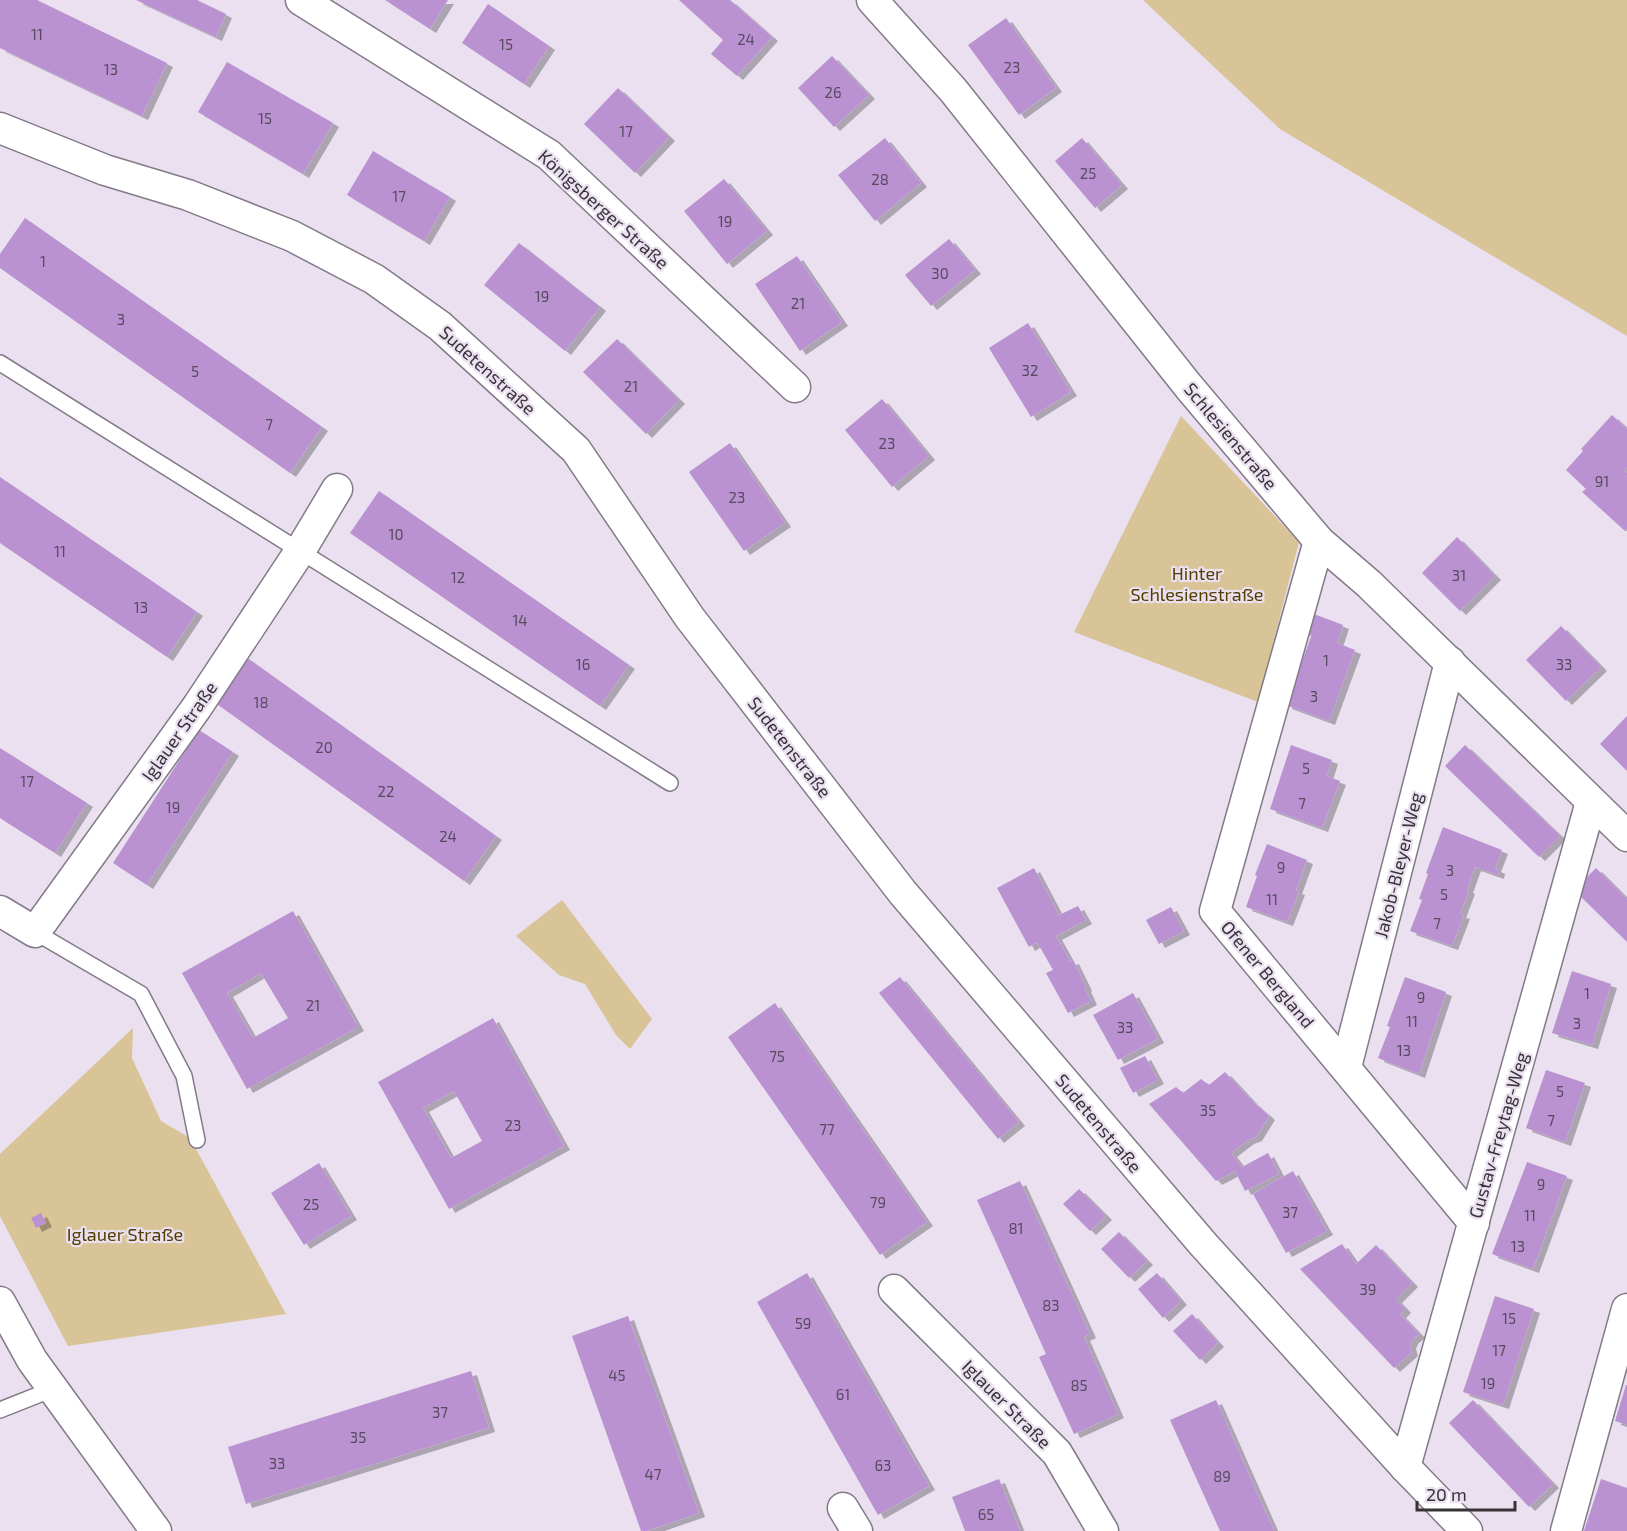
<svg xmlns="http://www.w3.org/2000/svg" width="1627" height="1531" font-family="'Exo 2',sans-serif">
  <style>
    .green { fill: #d8c496 }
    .building { fill: #ba92d2; fill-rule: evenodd; filter: url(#shadow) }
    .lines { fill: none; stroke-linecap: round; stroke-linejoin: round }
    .service-casing { stroke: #837a89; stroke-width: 18 }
    .minor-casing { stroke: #837a89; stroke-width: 33 }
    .service { stroke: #fff; stroke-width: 15 }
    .minor { stroke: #fff; stroke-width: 30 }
    .labels { text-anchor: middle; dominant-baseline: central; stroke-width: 4.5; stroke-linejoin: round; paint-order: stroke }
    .number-label { font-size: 15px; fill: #584b5f }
    .street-label { font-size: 18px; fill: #373339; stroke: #eae0f0 }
    .park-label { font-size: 18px; fill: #533e00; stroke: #eae0f0 }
  </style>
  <defs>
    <filter id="shadow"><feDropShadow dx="6" dy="4" stdDeviation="0" flood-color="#0004"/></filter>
  </defs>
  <rect width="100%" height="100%" fill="#eae0f0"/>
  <g class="green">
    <polygon points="1143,0 1627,0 1627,336 1280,129"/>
    <polygon points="1181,416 1299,542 1258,702 1074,632"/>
    <polygon points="562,900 652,1019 630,1049 616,1035 585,984 559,975 516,936"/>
    <polygon points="133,1028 132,1058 161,1121 190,1138 286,1314 68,1346 0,1216 0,1154"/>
  </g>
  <g class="building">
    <polygon points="0,0 37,0 167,63 142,116 0,48"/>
    <polygon points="136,0 197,0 226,14 216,37"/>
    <polygon points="385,0 448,0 430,29"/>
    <polygon points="679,0 730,0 772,37 737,76 711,54 723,40"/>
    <polygon points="488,4 549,46 524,84 462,43"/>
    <polygon points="1006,18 1056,88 1019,115 968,45"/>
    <polygon points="832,56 869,95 834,127 798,88"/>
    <polygon points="227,62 333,123 303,174 198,112"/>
    <polygon points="618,88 669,137 635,173 584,124"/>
    <polygon points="885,138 921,183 875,221 838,175"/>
    <polygon points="1082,138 1122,185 1095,208 1055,161"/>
    <polygon points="373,151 450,197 424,241 347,195"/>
    <polygon points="724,179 767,231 727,264 684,211"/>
    <polygon points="25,218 322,427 290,473 0,268 0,254"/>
    <polygon points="949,239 975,270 931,306 905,275"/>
    <polygon points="519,243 600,307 565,351 484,285"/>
    <polygon points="797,256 842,322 800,351 755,284"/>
    <polygon points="1028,323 1071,392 1031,417 989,348"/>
    <polygon points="617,339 679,400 646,434 583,372"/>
    <polygon points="882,399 929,456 892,487 845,430"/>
    <polygon points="1612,415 1627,429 1627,467 1624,470 1627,473 1627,529 1625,531 1582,492 1586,489 1566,470 1583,451 1581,449"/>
    <polygon points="730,443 785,523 744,551 689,472"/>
    <polygon points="0,477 197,612 167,657 0,543"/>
    <polygon points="379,491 629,665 600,706 350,533"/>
    <polygon points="1457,537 1495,576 1460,611 1422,573"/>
    <polygon points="1306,611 1343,625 1337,643 1355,650 1329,721 1286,705 1312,634 1299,630"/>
    <polygon points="1561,626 1601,667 1566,701 1526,660"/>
    <polygon points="246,657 496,836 464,881 214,702"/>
    <polygon points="1627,716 1627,771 1600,744"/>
    <polygon points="199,730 233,752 147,885 113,863"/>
    <polygon points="1291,745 1332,760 1327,776 1340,781 1322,828 1270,809"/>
    <polygon points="1465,745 1560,836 1539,857 1445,766"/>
    <polygon points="0,748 87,803 55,853 0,818"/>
    <polygon points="1443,827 1502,850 1495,868 1499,870 1498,875 1475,867 1467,889 1469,890 1460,914 1464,915 1452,946 1410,931 1422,900 1419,899 1428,874 1426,873"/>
    <polygon points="1267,844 1307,860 1296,890 1299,891 1287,922 1246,907 1257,876 1255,875"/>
    <polygon points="1034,868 1059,915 1078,906 1086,920 1056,936 1070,961 1073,960 1086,987 1085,988 1091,1001 1068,1013 1046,973 1053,970 1037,942 1029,947 997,888"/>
    <polygon points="1596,868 1627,899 1627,942 1574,890"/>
    <polygon points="1171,907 1184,931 1159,944 1146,920"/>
    <path d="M293,911L358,1027L247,1089L182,973ZM261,973L288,1018L253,1038L227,993Z"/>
    <polygon points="1572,971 1611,984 1592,1045 1552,1033"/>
    <polygon points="900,977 1019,1122 998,1139 879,993"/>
    <polygon points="1405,977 1446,992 1419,1074 1378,1058 1390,1027 1387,1026"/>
    <polygon points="1133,993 1158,1039 1118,1060 1093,1015"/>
    <polygon points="775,1003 927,1222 880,1255 728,1037"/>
    <path d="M493,1018L564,1146L449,1209L378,1082ZM454,1091L482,1141L451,1158L423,1108Z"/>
    <polygon points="1145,1056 1158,1080 1133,1093 1120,1068"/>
    <polygon points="1546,1070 1585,1083 1565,1142 1526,1128"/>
    <polygon points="1225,1072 1252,1101 1269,1116 1256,1137 1248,1140 1231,1153 1242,1167 1268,1153 1279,1174 1245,1191 1235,1171 1216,1181 1149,1104 1176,1087 1183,1093 1201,1079 1209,1085"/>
    <polygon points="1527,1162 1567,1176 1533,1269 1492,1254"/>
    <polygon points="319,1163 351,1216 304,1245 271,1193"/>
    <polygon points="1293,1171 1327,1231 1286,1253 1253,1194"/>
    <polygon points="1020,1181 1090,1334 1084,1337 1118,1414 1074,1434 1039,1357 1046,1354 977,1200"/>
    <polygon points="1079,1189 1106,1216 1090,1231 1063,1204"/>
    <polygon points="41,1213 46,1223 36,1228 31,1218"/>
    <polygon points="1119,1232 1147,1261 1129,1278 1101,1249"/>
    <polygon points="1342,1244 1356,1264 1376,1245 1412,1283 1396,1299 1405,1309 1400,1314 1419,1334 1412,1340 1410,1345 1412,1352 1394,1368 1300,1269"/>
    <polygon points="807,1273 929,1486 878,1515 757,1302"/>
    <polygon points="1157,1273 1181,1301 1163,1318 1138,1289"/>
    <polygon points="1495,1296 1534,1309 1503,1405 1463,1392"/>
    <polygon points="1192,1314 1218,1343 1200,1360 1173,1331"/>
    <polygon points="628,1316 699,1513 647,1531 641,1531 572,1336"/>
    <polygon points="471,1371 489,1428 246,1504 228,1447"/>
    <polygon points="1626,1385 1627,1385 1627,1425 1615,1421"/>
    <polygon points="1216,1400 1274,1531 1220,1531 1170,1420"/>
    <polygon points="1473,1400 1553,1484 1529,1507 1449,1423"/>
    <polygon points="999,1479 1020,1531 965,1531 952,1497"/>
    <polygon points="1601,1479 1627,1488 1627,1531 1584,1531"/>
  </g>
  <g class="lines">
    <g class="service-casing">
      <g id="service">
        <polyline points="0,363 670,783"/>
        <polyline points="35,932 141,994 184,1076 197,1140"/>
        <polyline points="0,1410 53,1389"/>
      </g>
    </g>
    <g class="minor-casing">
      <g id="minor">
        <polyline points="301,0 549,155 795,387"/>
        <polyline points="872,0 953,90 1189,387 1319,541 1369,584 1627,836"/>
        <polyline points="0,128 105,170 188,195 292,236 374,279 440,326 576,450 690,618 903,893 1203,1244 1405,1467 1467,1531"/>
        <polyline points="1319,541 1215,911 1474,1223"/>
        <polyline points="0,911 35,932 197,707 300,551 337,489"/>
        <polyline points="1346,1067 1450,662"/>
        <polyline points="894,1290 1057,1453 1103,1531"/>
        <polyline points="0,1302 32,1360 156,1531"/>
        <polyline points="1405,1467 1591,802"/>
        <polyline points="843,1508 857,1531"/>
        <polyline points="1566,1531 1627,1309"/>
      </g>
    </g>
    <use href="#service" class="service"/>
    <use href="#minor" class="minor"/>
  </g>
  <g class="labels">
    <g class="number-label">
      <text x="37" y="34">11</text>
      <text x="746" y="39">24</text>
      <text x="506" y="44">15</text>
      <text x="1012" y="67">23</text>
      <text x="111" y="69">13</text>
      <text x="833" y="92">26</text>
      <text x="265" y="118">15</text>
      <text x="626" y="131">17</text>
      <text x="1088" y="173">25</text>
      <text x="880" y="179">28</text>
      <text x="399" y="196">17</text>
      <text x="725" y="221">19</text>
      <text x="43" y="261">1</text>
      <text x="940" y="273">30</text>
      <text x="542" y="296">19</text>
      <text x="798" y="303">21</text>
      <text x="121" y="319">3</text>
      <text x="1030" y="370">32</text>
      <text x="195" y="371">5</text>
      <text x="631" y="386">21</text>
      <text x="269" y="424">7</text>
      <text x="887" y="443">23</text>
      <text x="1602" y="481">91</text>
      <text x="737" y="497">23</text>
      <text x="396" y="534">10</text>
      <text x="60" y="551">11</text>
      <text x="1459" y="575">31</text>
      <text x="458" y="577">12</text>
      <text x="141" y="607">13</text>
      <text x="520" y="620">14</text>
      <text x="1326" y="660">1</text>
      <text x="583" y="664">16</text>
      <text x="1564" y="664">33</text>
      <text x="1314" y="696">3</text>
      <text x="261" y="702">18</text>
      <text x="324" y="747">20</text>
      <text x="1306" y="768">5</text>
      <text x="27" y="781">17</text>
      <text x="386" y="791">22</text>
      <text x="1302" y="803">7</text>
      <text x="173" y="807">19</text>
      <text x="448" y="836">24</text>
      <text x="1281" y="867">9</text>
      <text x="1450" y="870">3</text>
      <text x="1444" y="894">5</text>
      <text x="1272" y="899">11</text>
      <text x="1437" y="923">7</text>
      <text x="1587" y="993">1</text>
      <text x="1421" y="997">9</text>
      <text x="313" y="1005">21</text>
      <text x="1412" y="1021">11</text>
      <text x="1577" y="1023">3</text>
      <text x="1125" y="1027">33</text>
      <text x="1404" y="1050">13</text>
      <text x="777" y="1056">75</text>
      <text x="1560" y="1091">5</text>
      <text x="1208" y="1110">35</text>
      <text x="1551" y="1120">7</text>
      <text x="513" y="1125">23</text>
      <text x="827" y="1129">77</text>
      <text x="1541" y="1184">9</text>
      <text x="878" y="1202">79</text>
      <text x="311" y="1204">25</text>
      <text x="1290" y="1212">37</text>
      <text x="1530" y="1215">11</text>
      <text x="1016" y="1228">81</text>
      <text x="1518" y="1246">13</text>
      <text x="1368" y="1289">39</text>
      <text x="1051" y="1305">83</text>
      <text x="1509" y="1318">15</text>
      <text x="803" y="1323">59</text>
      <text x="1499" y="1350">17</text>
      <text x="617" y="1375">45</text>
      <text x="1488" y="1383">19</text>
      <text x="1079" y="1385">85</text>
      <text x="843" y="1394">61</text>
      <text x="440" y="1412">37</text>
      <text x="358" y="1437">35</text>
      <text x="277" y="1463">33</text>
      <text x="883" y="1465">63</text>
      <text x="653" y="1474">47</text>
      <text x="1222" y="1476">89</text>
      <text x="986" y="1514">65</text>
    </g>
    <g class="street-label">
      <text transform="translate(604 209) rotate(42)">Königsberger Straße</text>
      <text transform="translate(488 370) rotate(42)">Sudetenstraße</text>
      <text transform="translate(1231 436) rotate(50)">Schlesienstraße</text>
      <text transform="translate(179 731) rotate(-55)">Iglauer Straße</text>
      <text transform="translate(790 747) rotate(52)">Sudetenstraße</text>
      <text transform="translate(1398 865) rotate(-76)">Jakob-Bleyer-Weg</text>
      <text transform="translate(1268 974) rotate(50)">Ofener Bergland</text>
      <text transform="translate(1099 1123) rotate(50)">Sudetenstraße</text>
      <text transform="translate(1498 1135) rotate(-74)">Gustav-Freytag-Weg</text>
      <text transform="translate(1007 1404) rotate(45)">Iglauer Straße</text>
    </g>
    <g class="park-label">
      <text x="1197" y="573">Hinter<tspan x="1197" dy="21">Schlesienstraße</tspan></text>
      <text x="125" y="1234">Iglauer Straße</text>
    </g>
  </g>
  <path d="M1417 1501v9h98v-9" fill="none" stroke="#373339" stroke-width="3"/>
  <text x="1426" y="1501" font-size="18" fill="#373339" stroke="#eae0f0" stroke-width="4.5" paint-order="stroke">20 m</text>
</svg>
